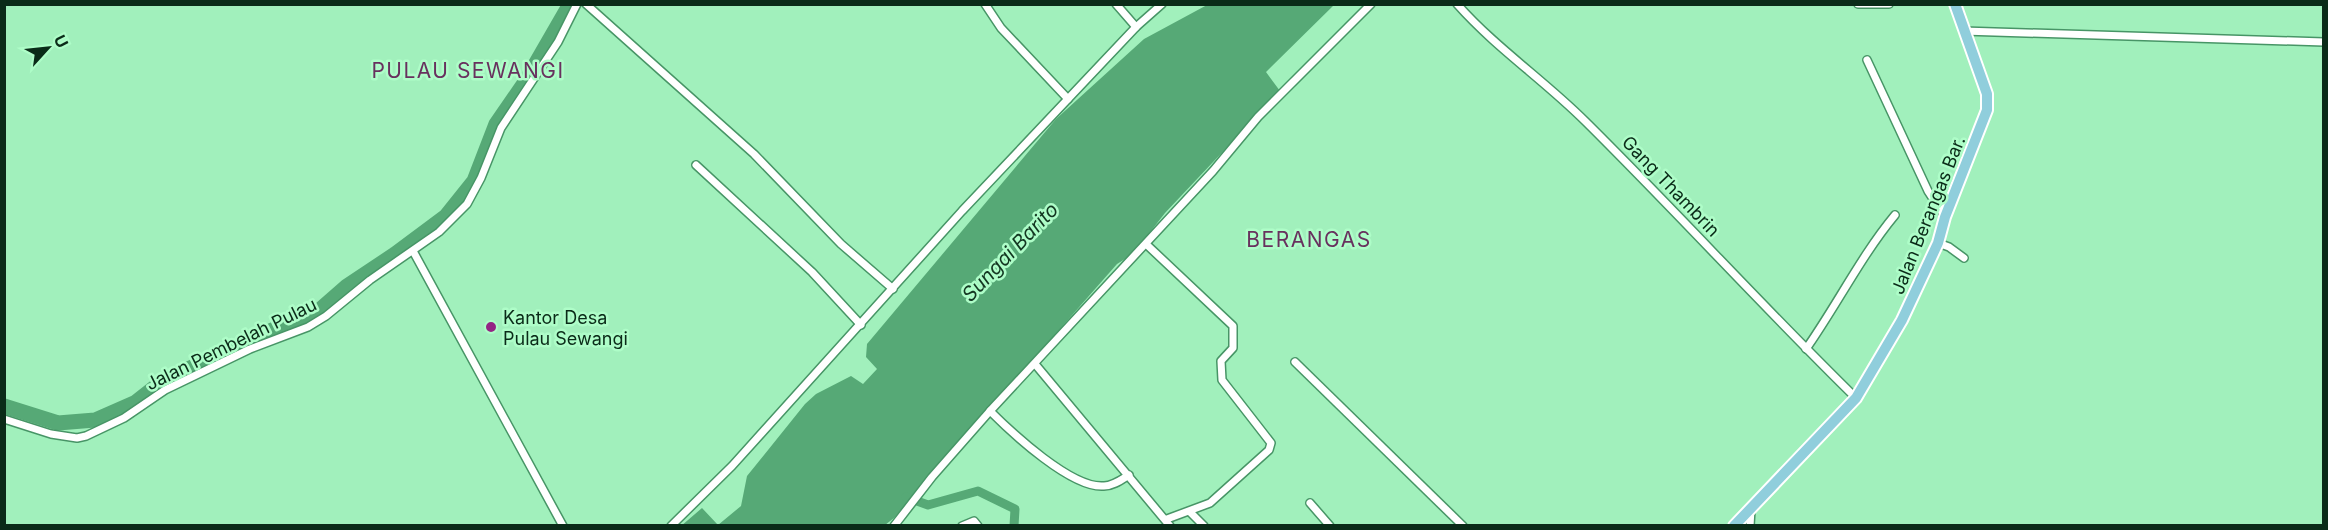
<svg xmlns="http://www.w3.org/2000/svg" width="2328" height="530" font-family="Inter,sans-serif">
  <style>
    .water { fill: #56a976 }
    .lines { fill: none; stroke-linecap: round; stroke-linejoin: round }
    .canal { stroke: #56a976; stroke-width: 9 }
    .river { stroke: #56a976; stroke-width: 15 }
    .street-casing { stroke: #479566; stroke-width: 10 }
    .primary-casing { stroke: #fff; stroke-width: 14 }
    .street { stroke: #fff; stroke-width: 7 }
    .primary { stroke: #90cedc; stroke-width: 10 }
    .poi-dot { fill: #942484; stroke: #aefdc8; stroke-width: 2 }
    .labels { text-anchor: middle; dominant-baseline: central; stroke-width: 5; stroke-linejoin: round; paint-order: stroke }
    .street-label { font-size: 18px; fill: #0a2b18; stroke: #aefdc8 }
    .poi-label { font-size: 18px; fill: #0a2b18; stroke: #aefdc8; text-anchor: start }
    .water-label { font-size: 20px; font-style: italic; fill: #133721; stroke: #aefdc8 }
    .quarter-label { font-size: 21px; letter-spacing: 1.5px; fill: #68315e; stroke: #aefdc8 }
  </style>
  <rect width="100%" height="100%" fill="#a1f0bc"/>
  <polygon class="water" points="1207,5 1334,5 1266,72 1280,91 1165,213 1133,254 1117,264 894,518 885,525 681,526 702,508 718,525 741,506 747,476 805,404 816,394 851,376 863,384 877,369 866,357 867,344 1056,119 1144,39"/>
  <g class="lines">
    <polyline class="canal" points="906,497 928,505 978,491 1015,509 1014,526"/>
    <polyline class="river" points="4,406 58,423 95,420 136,402 164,380 272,330 315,314 347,286 395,254 446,216 474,181 496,124 525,82 570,4"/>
    <g class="street-casing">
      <g id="street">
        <polyline points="586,4 754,154 841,244 893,289"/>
        <polyline points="985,4 1001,28 1068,99"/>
        <polyline points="1116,4 1136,27"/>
        <path d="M1457,4C1496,48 1544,80 1585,121C1677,212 1764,308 1856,398"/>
        <polyline points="1858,4 1889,4"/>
        <polyline points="1963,31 2324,42"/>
        <polyline points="1867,60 1928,191 1945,217"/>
        <polyline points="696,165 812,272 861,325"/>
        <polyline points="1938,243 1949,247 1964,258"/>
        <polyline points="1146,244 1233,326 1233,348 1221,361 1222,380 1271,443 1269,450 1210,503 1167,519"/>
        <polyline points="413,251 563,526"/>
        <path d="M1806,349C1837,305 1861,256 1895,215"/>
        <polyline points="1295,362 1463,526"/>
        <polyline points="1035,364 1170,526"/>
        <path d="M990,411C1012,433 1072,489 1104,486C1113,486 1121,480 1129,475"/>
        <polyline points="4,419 51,434 77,438 86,436 124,418 165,390 250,349 308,327 326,316 370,280 439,232 467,204 481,178 501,128 558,42 577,4"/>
        <polyline points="1310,503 1330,526"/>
        <polyline points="1190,512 1204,526"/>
        <polyline points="671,526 732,466 962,211 1136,27 1162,4"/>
        <polyline points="894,526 932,477 990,411 1213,171 1258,117 1371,4"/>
        <polyline points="962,526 974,521 978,526"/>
        <polyline points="1750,526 1751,509"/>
      </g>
    </g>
    <g class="primary-casing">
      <polyline id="primary" points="1734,526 1856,398 1902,320 1938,243 1945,217 1987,110 1987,94 1955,4"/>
    </g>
    <use href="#street" class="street"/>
    <use href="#primary" class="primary"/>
  </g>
  <circle class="poi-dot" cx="491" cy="327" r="6"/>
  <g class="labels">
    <g class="street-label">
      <text transform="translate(1671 186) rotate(46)">Gang Thambrin</text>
      <text transform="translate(1928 215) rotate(-68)">Jalan Berangas Bar.</text>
      <text transform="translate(231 344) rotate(-26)">Jalan Pembelah Pulau</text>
    </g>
    <g class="poi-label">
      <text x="503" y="317">Kantor Desa<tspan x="503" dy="21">Pulau Sewangi</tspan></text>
    </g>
    <g class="water-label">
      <text transform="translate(1010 252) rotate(-46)">Sungai Barito</text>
    </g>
    <g class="quarter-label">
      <text x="468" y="70">PULAU SEWANGI</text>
      <text x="1309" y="239">BERANGAS</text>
    </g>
  </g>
  <rect width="2328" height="530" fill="none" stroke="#0a2b18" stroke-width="12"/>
  <g transform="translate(48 48) rotate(63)" stroke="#aefdc8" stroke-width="4.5" paint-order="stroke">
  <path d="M0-4.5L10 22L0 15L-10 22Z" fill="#0a2b18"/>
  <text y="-9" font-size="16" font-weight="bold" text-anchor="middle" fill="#0a2b18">U</text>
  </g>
</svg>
